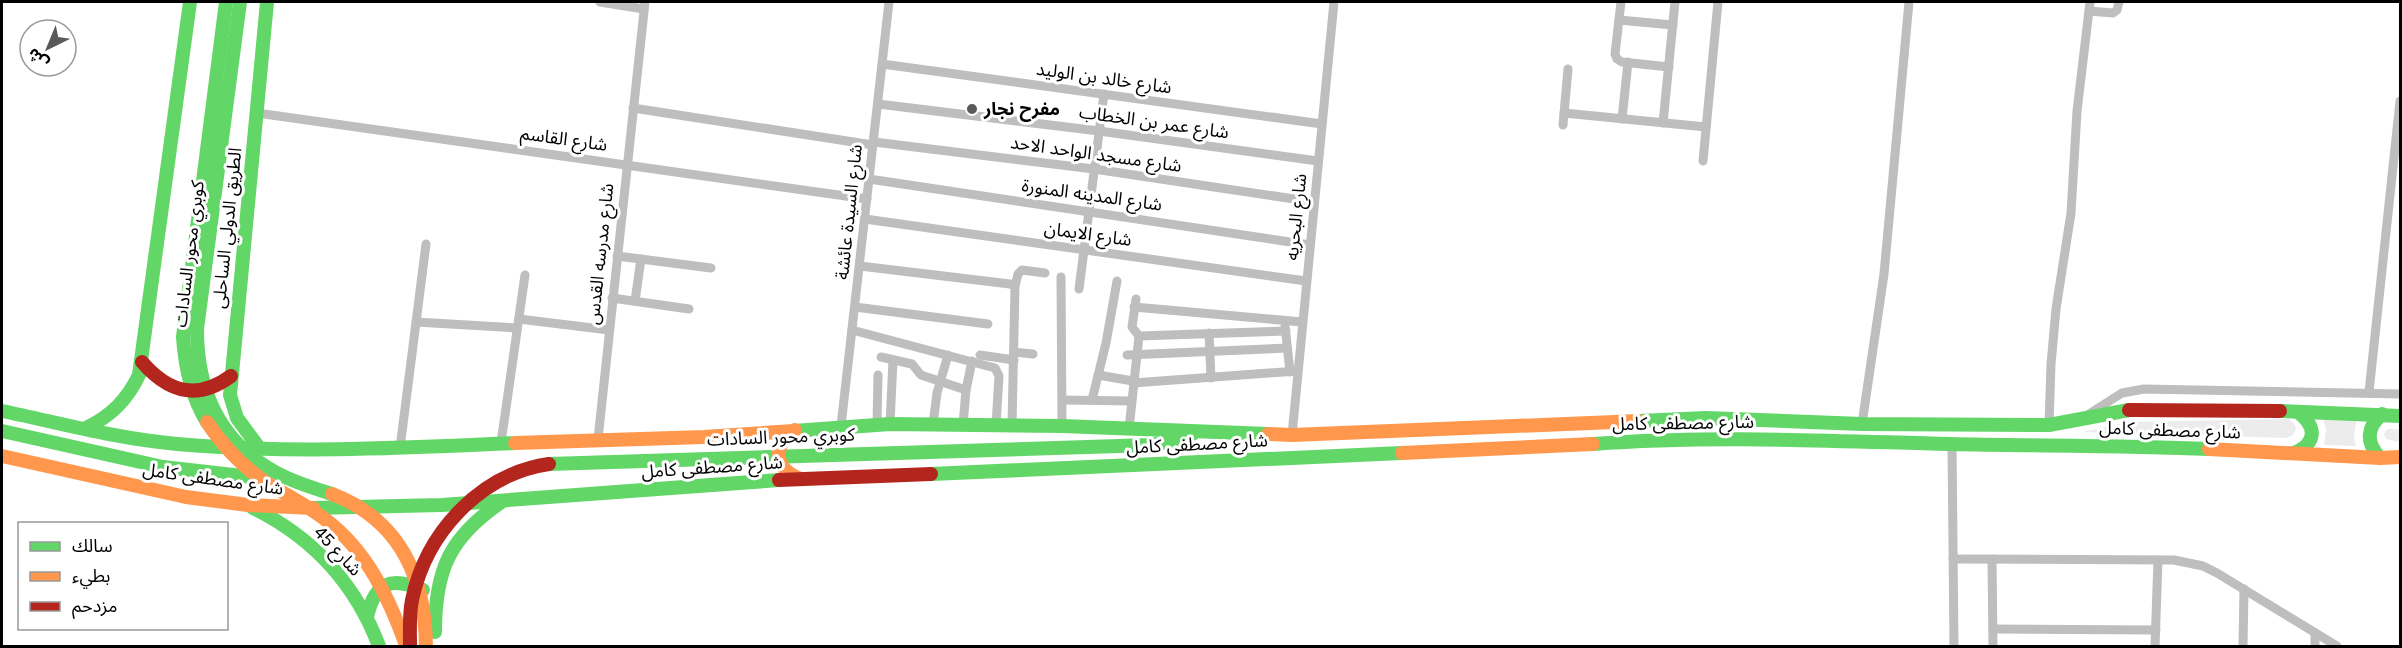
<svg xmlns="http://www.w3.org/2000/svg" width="2402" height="648" font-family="Arial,'Noto Sans Arabic',sans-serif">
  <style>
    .green { fill: #ececec }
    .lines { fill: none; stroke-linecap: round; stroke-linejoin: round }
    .street { stroke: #bebebe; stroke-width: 9 }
    .fast { stroke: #63d668; stroke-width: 14 }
    .slow { stroke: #ff974d; stroke-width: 14 }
    .jam { stroke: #b3261e; stroke-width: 14 }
    .poi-dot { fill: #595959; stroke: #fff; stroke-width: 2 }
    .labels { text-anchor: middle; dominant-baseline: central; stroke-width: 6; stroke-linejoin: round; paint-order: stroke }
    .street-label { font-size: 18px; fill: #000; stroke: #fff }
    .poi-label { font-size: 18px; font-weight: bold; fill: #000; stroke: #fff; text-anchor: start }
  </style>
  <rect width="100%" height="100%" fill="#fff"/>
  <g class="green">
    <polygon points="2289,419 2294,423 2296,429 2293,435 2287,438 2083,432 2129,422"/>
    <polygon points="2323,419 2356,421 2354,438 2356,446 2324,445 2326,429"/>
    <polygon points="2391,429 2400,430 2400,442 2386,439 2384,434 2386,430"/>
  </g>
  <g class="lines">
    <g class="street">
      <polyline points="600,2 644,9"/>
      <polyline points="1621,2 1615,54 1617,59 1622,62 1669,67"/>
      <polyline points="2089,11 2113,13 2117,10 2119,2"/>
      <polyline points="1619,20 1673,25"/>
      <polyline points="882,64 1322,124"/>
      <polyline points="878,104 1099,131 1318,161"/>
      <polyline points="633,108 873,145"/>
      <polyline points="257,113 867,199"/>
      <polyline points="1564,113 1706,127"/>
      <polyline points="1622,119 1628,62"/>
      <polyline points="1663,123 1675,2"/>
      <polyline points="1563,125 1568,69"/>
      <polyline points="874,142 1094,169 1314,202"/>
      <polyline points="1703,161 1718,2"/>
      <polyline points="869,179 1310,245"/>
      <polyline points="865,219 1306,281"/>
      <polyline points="617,256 711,268"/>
      <polyline points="860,266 1010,284 1015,286 1012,425"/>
      <polyline points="1061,277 1062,426"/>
      <polyline points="1015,286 1018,274 1022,270 1045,273"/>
      <polyline points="1079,289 1104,94"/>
      <polyline points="612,298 689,309"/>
      <polyline points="1136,299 1132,327 1139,336"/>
      <polyline points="635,301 641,259"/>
      <polyline points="855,307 988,324"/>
      <polyline points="1134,307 1302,322"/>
      <polyline points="519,319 609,330"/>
      <polyline points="416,322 517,328"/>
      <polyline points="1285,326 1290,372"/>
      <polyline points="852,330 995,368 999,376 996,425"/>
      <polyline points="1209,333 1211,378"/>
      <polyline points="1014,352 1033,354"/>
      <polyline points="980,355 1014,360"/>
      <polyline points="1127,355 1287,348"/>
      <polyline points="881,357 912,364 921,375 966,390"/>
      <polyline points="1098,375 1133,381"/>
      <polyline points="1133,383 1297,371"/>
      <polyline points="2369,392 2400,101"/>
      <polyline points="1063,400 1131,401"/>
      <polyline points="1092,400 1106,343 1117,281"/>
      <polyline points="2089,414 2122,393 2144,389 2400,394"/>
      <polyline points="877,424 878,375"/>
      <polyline points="890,424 893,360"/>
      <polyline points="933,424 937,393 948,355"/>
      <polyline points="1862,424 1884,274 1909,2"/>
      <polyline points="963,425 966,390 972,361"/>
      <polyline points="2049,425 2051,364 2056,309 2071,213 2077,111 2090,2"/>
      <polyline points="841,426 889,2"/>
      <polyline points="1129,429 1139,336 1286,331"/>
      <polyline points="1292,435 1334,2"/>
      <polyline points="598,439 645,2"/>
      <polyline points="501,443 525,275"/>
      <polyline points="1952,444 1954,646"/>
      <polyline points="400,448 426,244"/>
      <polyline points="1953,559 2174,560 2203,566 2217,573 2337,646"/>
      <polyline points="1992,559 1993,646"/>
      <polyline points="1993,629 2156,630"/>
      <polyline points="2155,646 2158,560"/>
      <polyline points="2243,646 2244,589"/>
      <polyline points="2315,646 2315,633"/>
    </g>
    <g class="fast">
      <path d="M240,2L197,329C197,395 223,448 285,477C300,484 316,489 332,494"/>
      <path d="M2,411C60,423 118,439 177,444C289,454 403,448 515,443"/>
      <polyline points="2280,411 2400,416"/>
      <polyline points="1639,421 1706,418 1862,424 2049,425 2129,410"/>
      <path d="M207,422C191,396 185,368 183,337L226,2"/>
      <path d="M86,428C111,416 127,400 139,375L190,2"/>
      <polyline points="2,431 163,467 261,478"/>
      <polyline points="794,431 890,424 1062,426 1268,434"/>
      <path d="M1593,444C1712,435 1830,441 1949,444C2035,446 2122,445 2209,449"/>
      <polyline points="260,449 237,418 230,395 267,2"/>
      <path d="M2294,453C2317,443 2317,427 2298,412"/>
      <path d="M2380,458C2366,443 2366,428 2382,414"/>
      <polyline points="549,464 1150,445 1182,440 1194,433"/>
      <polyline points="931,474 1402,453"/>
      <path d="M253,508C314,538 355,583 379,646"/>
      <polyline points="313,508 442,505 779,480"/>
      <path d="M367,617C375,582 391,576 423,590"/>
      <path d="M435,632C435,571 449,538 500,503"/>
    </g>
    <g class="slow">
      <path d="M207,422C223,446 241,465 264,481C284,494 307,505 326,520C367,551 389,598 406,645"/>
      <path d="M795,430C771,446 774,469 801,479"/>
      <polyline points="1268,434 1292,435 1639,421"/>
      <polyline points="515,443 704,437 794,431"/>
      <polyline points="2209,449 2380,458 2400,457"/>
      <polyline points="1402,453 1593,444"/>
      <polyline points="2,456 186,497 248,505 313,508"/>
      <path d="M332,494C400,520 425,577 426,646"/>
    </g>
    <g class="jam">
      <path d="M142,362C168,392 197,401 231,376"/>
      <polyline points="2129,410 2280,411"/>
      <polyline points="779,480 931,474"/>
      <path d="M410,646C410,631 409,615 412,600C426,533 480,474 549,464"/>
    </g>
  </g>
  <circle class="poi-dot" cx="972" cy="109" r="6"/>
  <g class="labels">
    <g class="street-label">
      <text transform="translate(1104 78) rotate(8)">شارع خالد بن الوليد</text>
      <text transform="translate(1154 122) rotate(8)">شارع عمر بن الخطاب</text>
      <text transform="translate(564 139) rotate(8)">شارع القاسم</text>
      <text transform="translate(1096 154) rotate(8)">شارع مسجد الواحد الاحد</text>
      <text transform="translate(1092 195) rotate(8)">شارع المدينه المنورة</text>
      <text transform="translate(849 212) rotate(-84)">شارع السيدة عائشة</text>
      <text transform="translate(1296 217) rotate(-84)">شارع البحريه</text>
      <text transform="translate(227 228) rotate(-84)">الطريق الدولي الساحلى</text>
      <text transform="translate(1088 234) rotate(8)">شارع الايمان</text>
      <text transform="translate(189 254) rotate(-83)">كوبري محور السادات</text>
      <text transform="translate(600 254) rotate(-84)">شارع مدرسه القدس</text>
      <text transform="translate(1683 423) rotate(-1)">شارع مصطفى كامل</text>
      <text transform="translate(2170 430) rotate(2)">شارع مصطفى كامل</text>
      <text transform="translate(781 437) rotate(-2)">كوبري محور السادات</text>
      <text transform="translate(1197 444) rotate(-3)">شارع مصطفى كامل</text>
      <text transform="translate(712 467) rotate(-4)">شارع مصطفى كامل</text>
      <text transform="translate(213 479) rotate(8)">شارع مصطفى كامل</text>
      <text transform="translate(338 551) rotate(47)">شارع 45</text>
    </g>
    <g class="poi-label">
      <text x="984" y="109">مفرح نجار</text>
    </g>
  </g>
  <rect width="2402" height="648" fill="none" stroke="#000000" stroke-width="6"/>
  <rect x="18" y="522" width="210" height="108" fill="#ffffff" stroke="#999999" stroke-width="1.5"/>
  <rect x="30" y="542" width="30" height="9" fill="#63d668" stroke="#999999" stroke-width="1.5"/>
  <text x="72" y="552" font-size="18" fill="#000000">سالك</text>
  <rect x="30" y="572" width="30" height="9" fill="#ff974d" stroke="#999999" stroke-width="1.5"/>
  <text x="72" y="582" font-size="18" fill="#000000">بطيء</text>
  <rect x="30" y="602" width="30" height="9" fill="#b3261e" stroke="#999999" stroke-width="1.5"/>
  <text x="72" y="612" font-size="18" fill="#000000">مزدحم</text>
  <g transform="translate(48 48) rotate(223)"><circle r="28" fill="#ffffff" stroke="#999999" stroke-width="1.5"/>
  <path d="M0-4.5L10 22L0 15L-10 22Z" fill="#595959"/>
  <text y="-9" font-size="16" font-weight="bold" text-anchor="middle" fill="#000000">ش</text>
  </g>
</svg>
